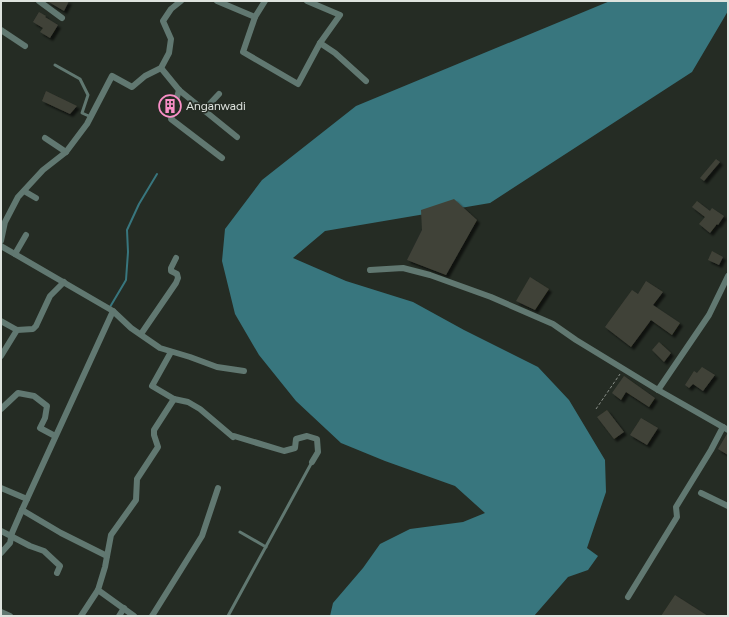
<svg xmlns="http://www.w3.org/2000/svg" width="729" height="617" font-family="Figtree,sans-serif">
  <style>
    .water { fill: #38767e }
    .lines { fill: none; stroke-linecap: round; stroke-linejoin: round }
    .stream { stroke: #38767e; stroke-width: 2 }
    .building { fill: #414238; filter: url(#shadow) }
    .path { stroke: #898f88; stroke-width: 1; stroke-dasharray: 3 2; stroke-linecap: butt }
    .service { stroke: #617871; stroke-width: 3 }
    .minor { stroke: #617871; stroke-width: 6 }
    .labels { text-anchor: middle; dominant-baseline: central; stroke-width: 3.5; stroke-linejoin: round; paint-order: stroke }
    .poi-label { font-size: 12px; fill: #dee3de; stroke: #252c24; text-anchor: start }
  </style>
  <defs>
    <filter id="shadow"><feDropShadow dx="3" dy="3" stdDeviation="1" flood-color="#0009"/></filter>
  </defs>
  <rect width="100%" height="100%" fill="#252c24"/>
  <polygon class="water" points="610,1 728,1 728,11 692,72 490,203 325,231 293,258 346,281 413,302 464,330 538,367 569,400 605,460 606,492 587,548 598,556 588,570 568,577 534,616 330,616 333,603 363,568 380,544 410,529 463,522 485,513 455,486 385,461 341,443 296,401 259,355 235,314 222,261 225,229 262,180 356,106"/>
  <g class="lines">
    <polyline class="stream" points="110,307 126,280 128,252 127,230 139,204 157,174"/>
  </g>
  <g class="building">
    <polygon points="47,1 69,1 64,11"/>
    <polygon points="39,12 46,16 45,17 58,25 50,38 40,32 43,28 33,22"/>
    <polygon points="46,91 77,106 70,114 42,101"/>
    <polygon points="716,159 720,162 704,181 700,178"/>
    <polygon points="454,199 477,220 446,275 407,260 422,230 421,210"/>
    <polygon points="697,201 710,211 712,208 724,216 718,225 717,224 710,233 699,224 705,217 692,207"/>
    <polygon points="712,251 723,257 719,265 708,260"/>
    <polygon points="530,277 549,289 535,310 516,301"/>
    <polygon points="646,281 663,292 653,305 680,323 672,335 651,320 631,347 605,327 632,290 638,294"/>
    <polygon points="659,342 671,353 664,362 652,350"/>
    <polygon points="702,367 715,375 703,391 693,384 689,388 685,385 694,371 697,373"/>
    <polygon points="624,376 655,398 649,407 626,392 621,400 612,393"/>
    <polygon points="607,410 624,432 614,439 597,417"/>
    <polygon points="641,418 658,428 647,445 630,435"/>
    <polygon points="727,434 728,434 728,455 718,449"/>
    <polygon points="675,595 708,616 661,616"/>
  </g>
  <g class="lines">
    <polyline class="path" points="596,409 620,374"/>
    <g class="service">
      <polyline points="55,65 80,79 88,95 82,113 91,117"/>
      <polyline points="240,532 266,547"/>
      <polyline points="228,616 312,462"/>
    </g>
    <g class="minor">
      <polyline points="39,1 62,18"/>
      <polyline points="217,1 255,17"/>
      <polyline points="265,1 255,17 243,52 298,84 320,43 340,15 307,1"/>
      <polyline points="1,30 25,46"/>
      <polyline points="320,43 335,53 366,81"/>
      <polyline points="161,68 179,90 237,137"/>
      <polyline points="179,90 171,119 222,158"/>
      <polyline points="204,110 219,94"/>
      <polyline points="45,138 66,152"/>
      <polyline points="24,191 36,198"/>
      <polyline points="1,241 5,222 18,197 43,170 66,152 87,124 112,76 132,87 145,76 161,68 169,53 171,39 163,21 171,9 181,1"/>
      <polyline points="1,246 113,311 131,328 160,348 190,357 217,367 244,371"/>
      <polyline points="15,254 26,235"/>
      <polyline points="370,270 403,268 430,275 491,297 553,324 576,340 658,390 728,430"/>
      <polyline points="1,321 17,330 33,329 36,326 50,296 64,282"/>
      <polyline points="141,334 176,283 178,278 177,274 171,271 171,268 176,258"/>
      <polyline points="1,356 17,330"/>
      <polyline points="658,390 709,315 728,276"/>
      <polyline points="174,399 188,402 200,409 233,437"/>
      <polyline points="1,409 18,393 34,396 47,406 45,418 40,428 55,436"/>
      <polyline points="234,436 284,451 295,448 296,439 307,436 317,439 318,452 312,462"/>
      <polyline points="1,488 27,499"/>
      <polyline points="701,493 728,506"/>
      <polyline points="22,510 61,533 107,556"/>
      <polyline points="1,531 30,546 44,551 60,566 57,573"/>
      <polyline points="1,553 10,543 12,533 22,510 113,311"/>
      <polyline points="628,597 677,517 676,507 711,450 723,427"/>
      <polyline points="1,612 10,616"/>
      <polyline points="81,616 98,590"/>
      <polyline points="119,616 124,608"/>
      <polyline points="134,616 98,590 105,567 111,535 136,500 137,479 158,447 154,435 154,430 174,399 152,386 171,352"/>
      <polyline points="152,616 202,536 218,488"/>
    </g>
  </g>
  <defs>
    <g id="building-ring" transform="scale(1.15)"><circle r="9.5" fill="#252c24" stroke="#fa8fc7" stroke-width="1.5"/><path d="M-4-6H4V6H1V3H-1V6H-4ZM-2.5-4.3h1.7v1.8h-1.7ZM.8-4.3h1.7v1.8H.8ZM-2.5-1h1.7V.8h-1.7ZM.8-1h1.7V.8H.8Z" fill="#fa8fc7"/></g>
  </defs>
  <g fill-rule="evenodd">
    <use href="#building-ring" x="170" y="106"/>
  </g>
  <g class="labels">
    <g class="poi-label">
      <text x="186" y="106">Anganwadi</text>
    </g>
  </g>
  <rect width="729" height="617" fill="none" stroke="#dee3de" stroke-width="4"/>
</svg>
